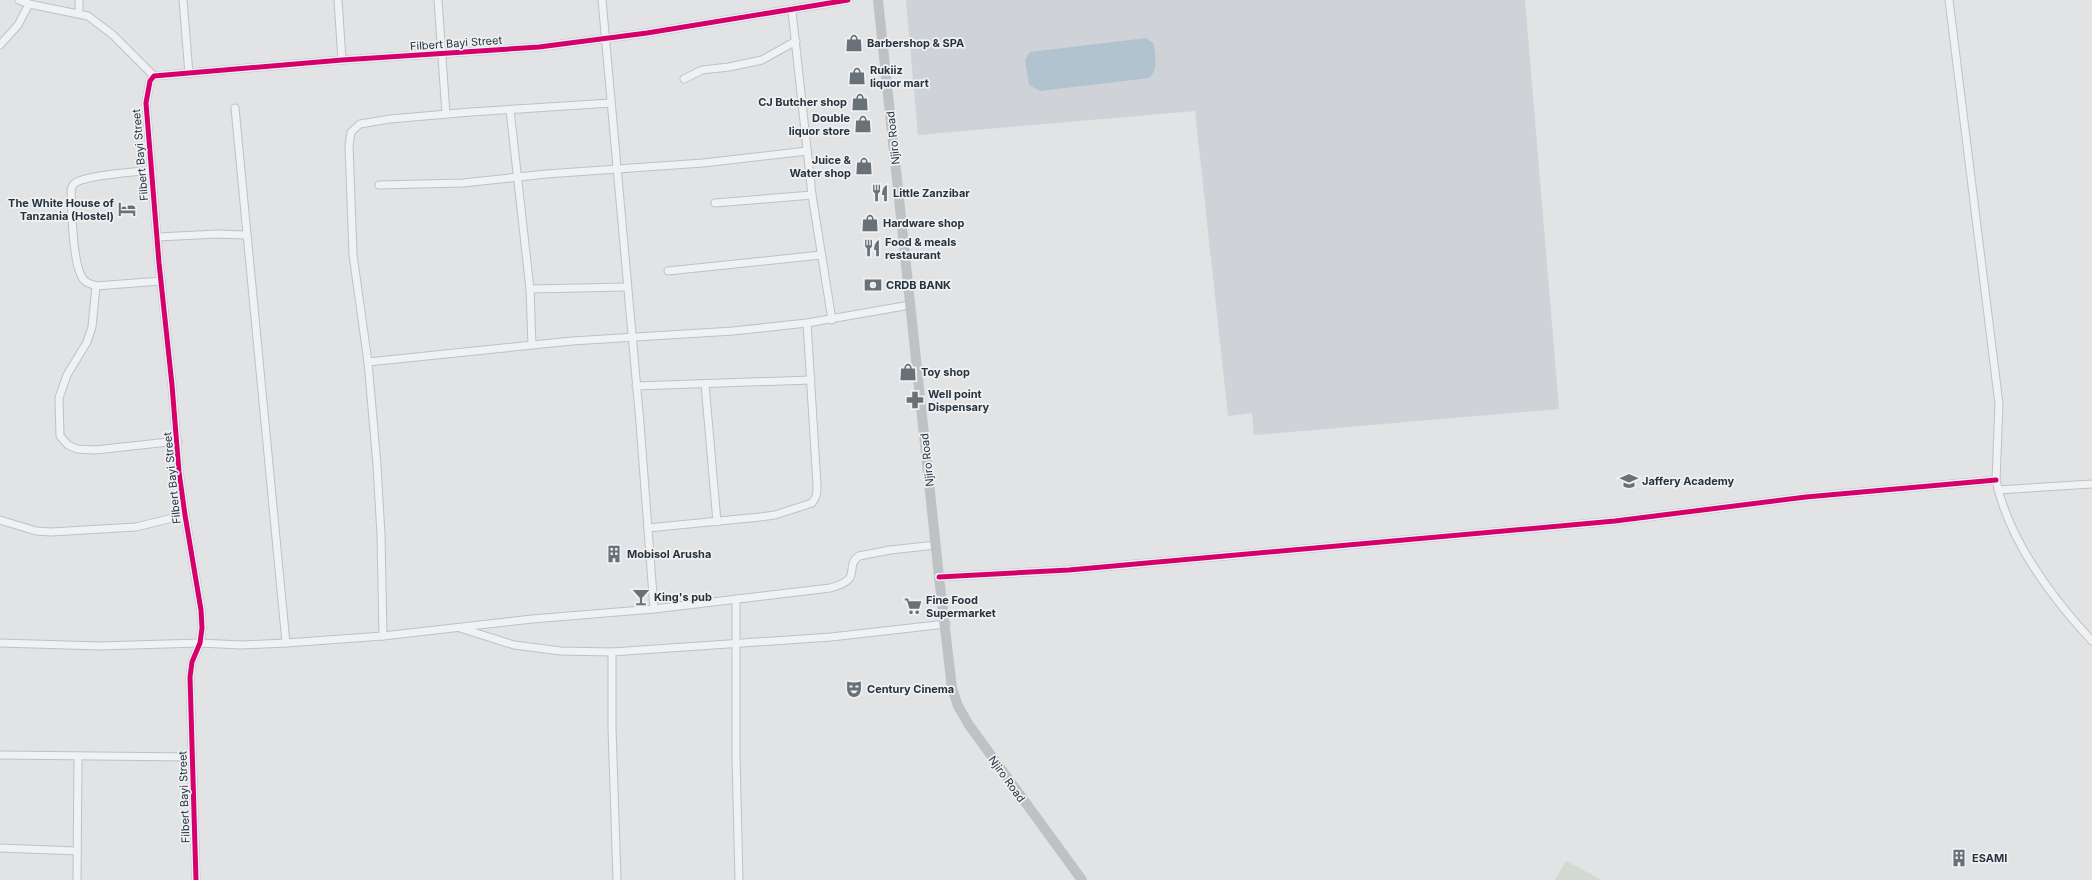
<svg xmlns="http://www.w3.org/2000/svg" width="2092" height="880" font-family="Inter,sans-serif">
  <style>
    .built { fill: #cfd3d8 }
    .green { fill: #d2d9d1 }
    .water { fill: #b1c3ce }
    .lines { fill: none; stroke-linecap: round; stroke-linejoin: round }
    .street-casing { stroke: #bfc1c3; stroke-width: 9 }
    .street { stroke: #eff1f2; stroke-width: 7 }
    .secondary { stroke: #bfc2c4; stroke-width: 10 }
    .cycleway-casing { stroke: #eef1f4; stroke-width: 8 }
    .cycleway { stroke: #d6006c; stroke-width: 5 }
    .labels { text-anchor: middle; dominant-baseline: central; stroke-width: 3.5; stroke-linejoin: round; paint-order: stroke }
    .street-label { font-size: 11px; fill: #29333c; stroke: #eef1f4 }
    .poi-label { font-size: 11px; font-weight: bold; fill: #29333c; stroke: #eef1f4; text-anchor: start }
  </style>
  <rect width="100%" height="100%" fill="#e1e3e5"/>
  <polygon class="built" points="906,0 1525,0 1559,409 1254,435 1252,413 1228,416 1195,111 918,135"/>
  <polygon class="green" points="1566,861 1602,880 1555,880"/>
  <path class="water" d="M1146,38L1154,44C1155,57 1159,69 1149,78L1040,91L1029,85L1025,60L1030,52Z"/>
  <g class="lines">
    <g class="street-casing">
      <g id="street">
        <polyline points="19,0 29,4 88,16 113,35 154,76"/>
        <polyline points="183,0 189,74"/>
        <polyline points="338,0 342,60"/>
        <polyline points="438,0 446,114"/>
        <polyline points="602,0 640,423 654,609"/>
        <path d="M1949,0L1999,404L1996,480C2008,539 2052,598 2092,641"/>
        <polyline points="792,11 812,195 832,320"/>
        <polyline points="79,13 79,0"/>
        <polyline points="0,45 18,25 29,4"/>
        <polyline points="684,79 702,70 729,67 762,60 796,41"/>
        <polyline points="235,108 286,643"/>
        <polyline points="510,110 530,289 532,345"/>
        <path d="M152,170C138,172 82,175 74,184C72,186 72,188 71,190C72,210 72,263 83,279C86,283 91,284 96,286L161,281"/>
        <polyline points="379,185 463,183 546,174 703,163 807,151"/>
        <polyline points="715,203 812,195"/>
        <polyline points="158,237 217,234 246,235"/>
        <polyline points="668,271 821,255"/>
        <polyline points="96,286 92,327 87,342 67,375 59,398 60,436 68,445 77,449 95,450 178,441"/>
        <polyline points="530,289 627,287"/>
        <polyline points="368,362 572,341 733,331 807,323 910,305"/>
        <polyline points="705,384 717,522"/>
        <polyline points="636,386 811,380"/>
        <polyline points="1998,490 2092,484"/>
        <polyline points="0,520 36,531 51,532 136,527 185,515"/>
        <path d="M648,528L760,517L775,515L812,503C817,497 817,493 817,485L807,323"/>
        <polyline points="939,577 1069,570 1615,521 1806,497 1996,480"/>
        <polyline points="736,599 736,756 739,880"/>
        <polyline points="460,628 514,645 561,651 612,652 831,637 946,624"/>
        <polyline points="383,636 381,535 377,465 368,362 353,255 349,145 351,132 360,124 390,119 471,112 611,103"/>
        <path d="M0,643L99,646L200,643L241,645L286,643L383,636L532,619L654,609L830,588C865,579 843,567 859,556L890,550L936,545"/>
        <polyline points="612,652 612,728 617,880"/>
        <polyline points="0,755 192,757"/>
        <polyline points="0,848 77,851"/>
        <polyline points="77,880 78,757"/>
        <polyline points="196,880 190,677 192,662 200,643 202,628 201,610 185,515 179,472 172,385 159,263 146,103 150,81 154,76 342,60 539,47 647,33 848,0"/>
      </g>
    </g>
    <use href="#street" class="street"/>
    <polyline class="secondary" points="878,0 939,577 952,688 958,706 969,725 1082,880"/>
    <g class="cycleway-casing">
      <g id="cycleway">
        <polyline points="939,577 1069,570 1615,521 1806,497 1996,480"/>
        <polyline points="196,880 190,677 192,662 200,643 202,628 201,610 185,515 179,472 172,385 159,263 146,103 150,81 154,76 342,60 539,47 647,33 848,0"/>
      </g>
    </g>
    <use href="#cycleway" class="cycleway"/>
  </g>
  <defs>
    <g id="shop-bare" transform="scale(1.38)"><path d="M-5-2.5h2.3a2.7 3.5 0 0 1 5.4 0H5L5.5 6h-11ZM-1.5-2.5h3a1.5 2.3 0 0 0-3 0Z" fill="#697177" stroke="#eef1f4" stroke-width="2.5" paint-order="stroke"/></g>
    <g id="restaurant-bare" transform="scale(1.38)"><path d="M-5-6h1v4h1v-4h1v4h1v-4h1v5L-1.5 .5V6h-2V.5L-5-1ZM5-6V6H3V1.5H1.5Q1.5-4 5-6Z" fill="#697177" stroke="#eef1f4" stroke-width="2.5" paint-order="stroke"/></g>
    <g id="hotel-bare" transform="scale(1.38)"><path d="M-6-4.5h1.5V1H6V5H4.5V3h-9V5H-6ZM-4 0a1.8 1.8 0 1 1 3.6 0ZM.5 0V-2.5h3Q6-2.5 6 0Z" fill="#697177" stroke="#eef1f4" stroke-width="2.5" paint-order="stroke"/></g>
    <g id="bank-bare" transform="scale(1.38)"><path d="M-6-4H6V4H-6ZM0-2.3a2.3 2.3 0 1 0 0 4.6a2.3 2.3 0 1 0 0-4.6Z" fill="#697177" stroke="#eef1f4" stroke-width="2.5" paint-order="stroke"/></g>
    <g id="pharmacy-bare" transform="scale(1.38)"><path d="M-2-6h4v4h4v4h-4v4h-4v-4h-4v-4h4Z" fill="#697177" stroke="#eef1f4" stroke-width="2.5" paint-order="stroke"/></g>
    <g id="school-bare" transform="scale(1.38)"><path d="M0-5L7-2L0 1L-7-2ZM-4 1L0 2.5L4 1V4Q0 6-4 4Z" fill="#697177" stroke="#eef1f4" stroke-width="2.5" paint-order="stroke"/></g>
    <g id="building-bare" transform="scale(1.38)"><path d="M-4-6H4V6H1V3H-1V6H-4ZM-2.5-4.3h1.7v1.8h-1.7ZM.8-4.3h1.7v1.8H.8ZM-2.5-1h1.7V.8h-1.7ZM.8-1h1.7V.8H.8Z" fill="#697177" stroke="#eef1f4" stroke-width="2.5" paint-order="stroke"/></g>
    <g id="bar-bare" transform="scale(1.38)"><path d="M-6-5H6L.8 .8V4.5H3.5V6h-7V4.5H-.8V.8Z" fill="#697177" stroke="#eef1f4" stroke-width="2.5" paint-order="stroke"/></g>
    <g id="supermarket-bare" transform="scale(1.38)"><path d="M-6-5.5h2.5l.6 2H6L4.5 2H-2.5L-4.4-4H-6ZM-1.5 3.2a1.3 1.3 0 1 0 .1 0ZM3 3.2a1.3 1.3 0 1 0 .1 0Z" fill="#697177" stroke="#eef1f4" stroke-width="2.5" paint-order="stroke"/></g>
    <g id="theatre-bare" transform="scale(1.38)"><path d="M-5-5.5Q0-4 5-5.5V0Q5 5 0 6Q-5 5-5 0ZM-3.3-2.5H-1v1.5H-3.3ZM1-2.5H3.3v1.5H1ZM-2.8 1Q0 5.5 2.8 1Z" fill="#697177" stroke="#eef1f4" stroke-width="2.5" paint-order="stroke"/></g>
  </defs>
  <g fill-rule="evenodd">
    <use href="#shop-bare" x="854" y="43"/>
    <use href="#shop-bare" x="857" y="76"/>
    <use href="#shop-bare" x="860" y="102"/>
    <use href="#shop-bare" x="863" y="124"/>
    <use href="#shop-bare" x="864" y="166"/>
    <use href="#restaurant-bare" x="880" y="193"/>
    <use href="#hotel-bare" x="127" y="209"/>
    <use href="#shop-bare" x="870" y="223"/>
    <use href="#restaurant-bare" x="872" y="248"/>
    <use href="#bank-bare" x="873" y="285"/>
    <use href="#shop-bare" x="908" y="372"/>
    <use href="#pharmacy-bare" x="915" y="400"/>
    <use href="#school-bare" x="1629" y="481"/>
    <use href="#building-bare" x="614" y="554"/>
    <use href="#bar-bare" x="641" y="597"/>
    <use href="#supermarket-bare" x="913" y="606"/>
    <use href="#theatre-bare" x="854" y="689"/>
    <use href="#building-bare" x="1959" y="858"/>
  </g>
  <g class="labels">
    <g class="street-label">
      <text transform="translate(456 43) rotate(-4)">Filbert Bayi Street</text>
      <text transform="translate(893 138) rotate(-96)">Njiro Road</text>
      <text transform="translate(140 155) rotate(-95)">Filbert Bayi Street</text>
      <text transform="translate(927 460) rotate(-96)">Njiro Road</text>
      <text transform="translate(172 478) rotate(-96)">Filbert Bayi Street</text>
      <text transform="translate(1007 779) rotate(54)">Njiro Road</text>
      <text transform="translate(184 797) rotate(-92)">Filbert Bayi Street</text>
    </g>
    <g class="poi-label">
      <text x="867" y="43">Barbershop &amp; SPA</text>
      <text x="870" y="70">Rukiiz<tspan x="870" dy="13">liquor mart</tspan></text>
      <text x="847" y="102" text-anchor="end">CJ Butcher shop</text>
      <text x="850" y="118" text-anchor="end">Double<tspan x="850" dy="13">liquor store</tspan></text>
      <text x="851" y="160" text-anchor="end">Juice &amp;<tspan x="851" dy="13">Water shop</tspan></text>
      <text x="893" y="193">Little Zanzibar</text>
      <text x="114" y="203" text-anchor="end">The White House of<tspan x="114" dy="13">Tanzania (Hostel)</tspan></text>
      <text x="883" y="223">Hardware shop</text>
      <text x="885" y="242">Food &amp; meals<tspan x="885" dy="13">restaurant</tspan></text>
      <text x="886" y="285">CRDB BANK</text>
      <text x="921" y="372">Toy shop</text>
      <text x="928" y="394">Well point<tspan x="928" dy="13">Dispensary</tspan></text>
      <text x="1642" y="481">Jaffery Academy</text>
      <text x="627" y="554">Mobisol Arusha</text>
      <text x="654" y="597">King's pub</text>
      <text x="926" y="600">Fine Food<tspan x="926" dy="13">Supermarket</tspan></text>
      <text x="867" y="689">Century Cinema</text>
      <text x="1972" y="858">ESAMI</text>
    </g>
  </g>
</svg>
